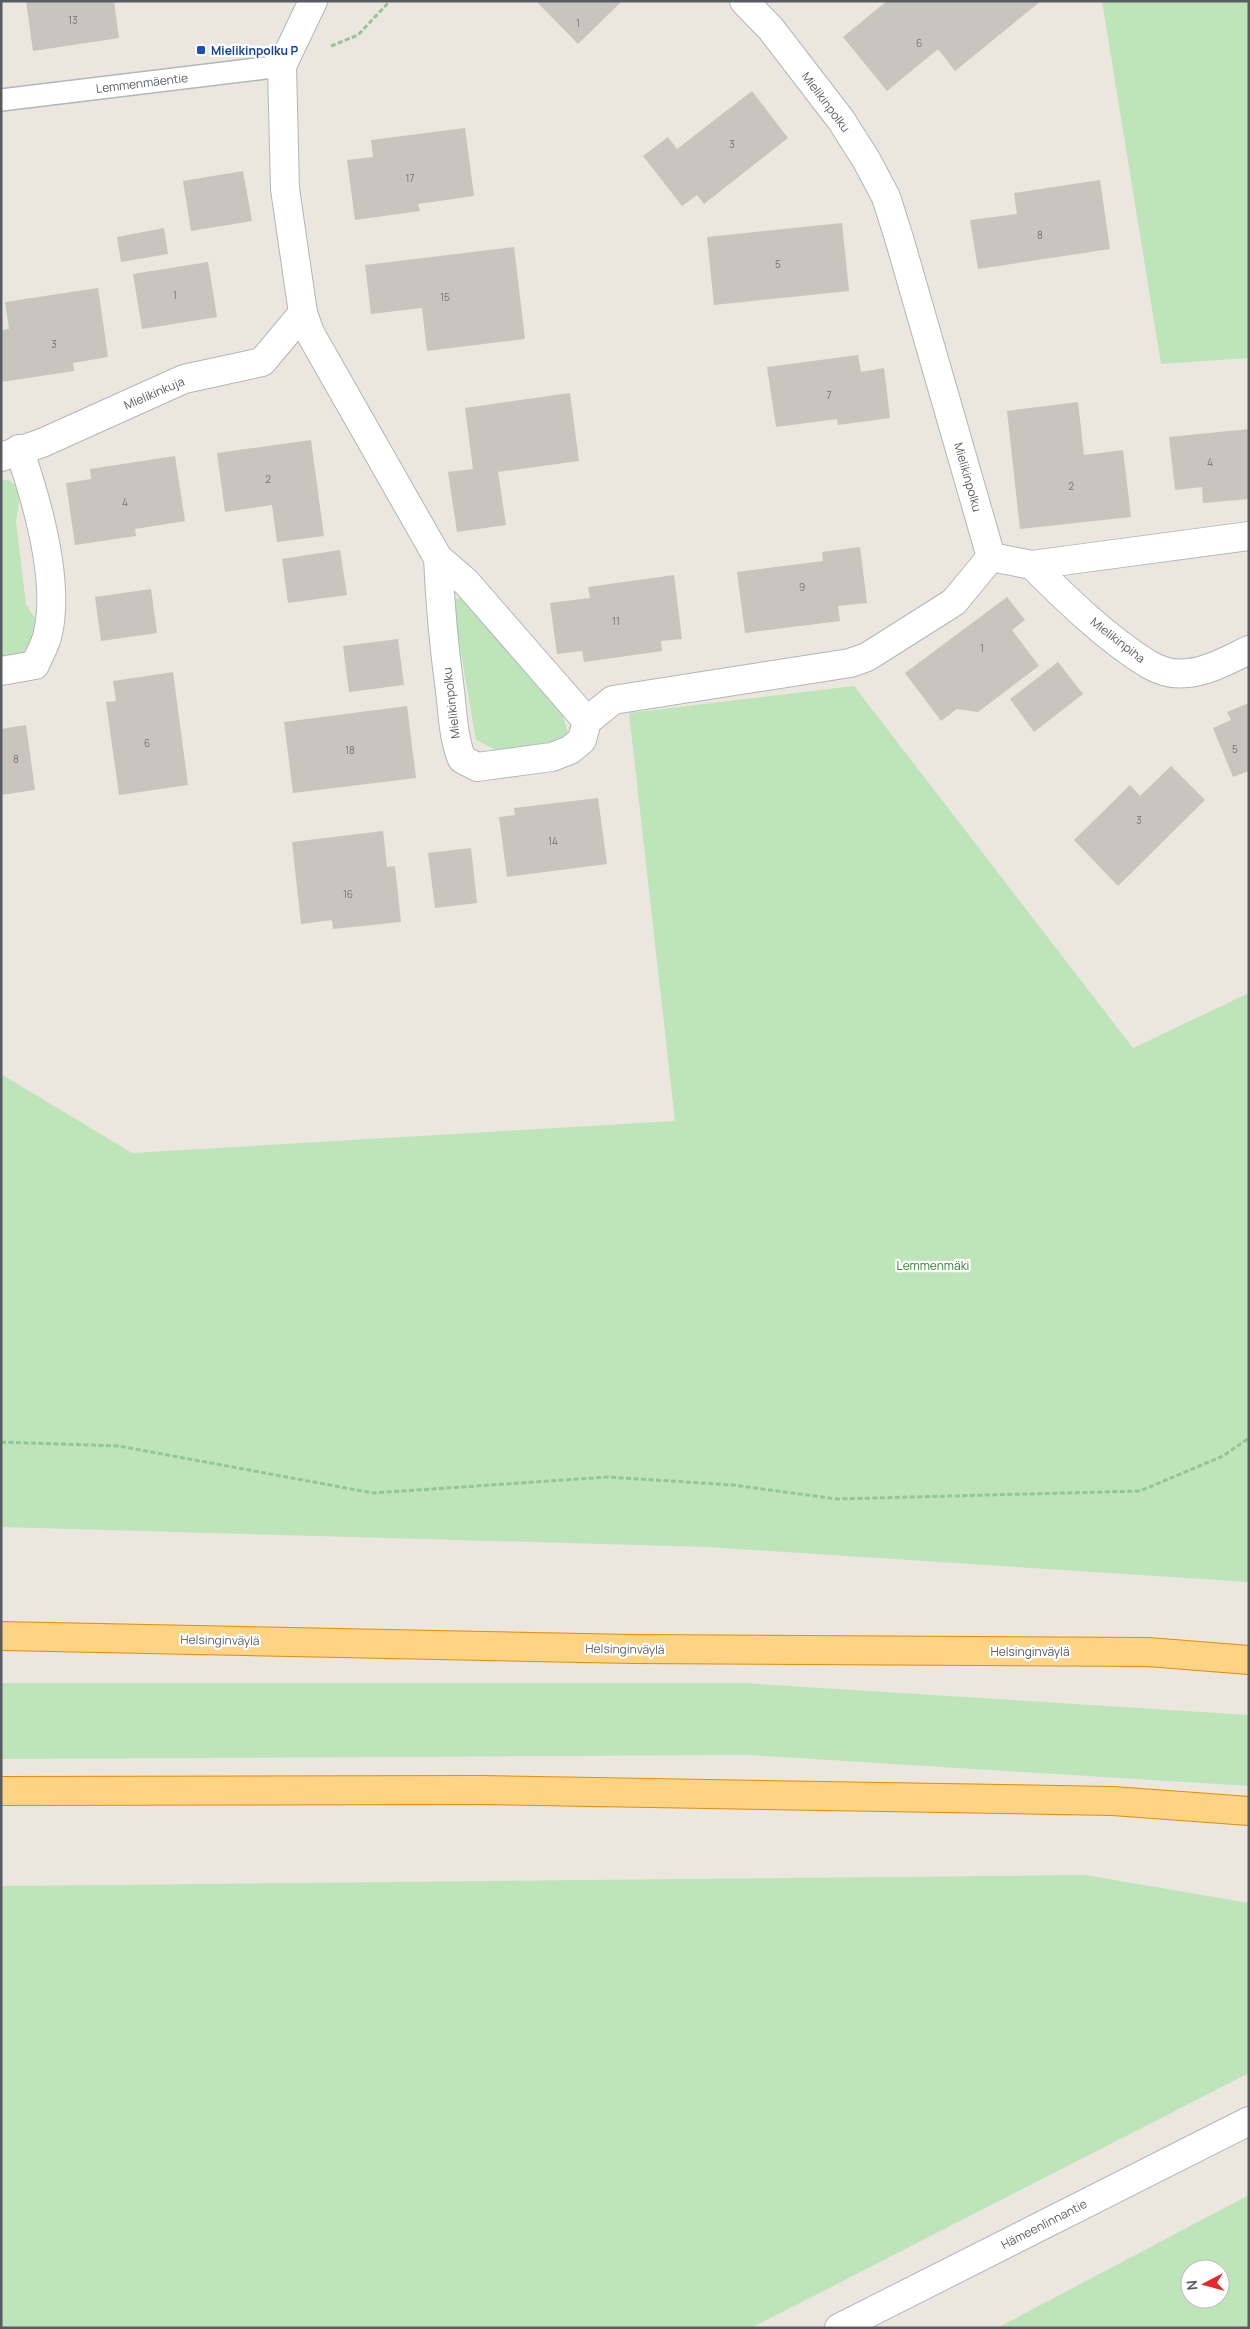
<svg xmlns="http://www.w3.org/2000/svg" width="1250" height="2329" font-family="Manrope,sans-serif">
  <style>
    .green { fill: #bee4ba; fill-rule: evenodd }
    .building { fill: #c8c4be }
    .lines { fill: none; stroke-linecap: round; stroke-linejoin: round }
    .lane-casing { stroke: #b2b6ba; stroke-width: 24 }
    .street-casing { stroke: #b2b6ba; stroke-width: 30 }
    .secondary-casing { stroke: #b3b7bc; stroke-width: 30 }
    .highway-casing { stroke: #ea8b00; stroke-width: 30 }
    .path { stroke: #93c59d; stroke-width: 3; stroke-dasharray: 5 2.5; stroke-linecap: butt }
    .lane { stroke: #fff; stroke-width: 21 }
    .street { stroke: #fff; stroke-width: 28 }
    .secondary { stroke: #fff; stroke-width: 28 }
    .highway { stroke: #fdd384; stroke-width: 28 }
    .transit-dot { fill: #1a4fb4; stroke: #fff; stroke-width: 2 }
    .labels { text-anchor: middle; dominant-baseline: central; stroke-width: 4.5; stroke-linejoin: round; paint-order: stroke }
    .number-label { font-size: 10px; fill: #747678 }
    .transit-label { font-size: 12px; font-weight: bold; fill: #164399; stroke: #fff; text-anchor: start }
    .street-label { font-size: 12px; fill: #585c60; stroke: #fff }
    .park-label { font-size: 12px; fill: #378334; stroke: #fff }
  </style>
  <rect width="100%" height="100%" fill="#ebe7df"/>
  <g class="green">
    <polygon points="1102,1 1249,1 1249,358 1161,364"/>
    <path d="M1,480H9L21,491L16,521L26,605L38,622C34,644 25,657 1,660Z"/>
    <polygon points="464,597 563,716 568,733 558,744 498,751 476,740 456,625 456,599"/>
    <polygon points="854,686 1133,1048 1249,993 1249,1582 707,1547 1,1527 1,1074 132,1153 675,1121 629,713"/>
    <polygon points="1,1683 744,1683 1249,1715 1249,1786 749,1755 1,1759"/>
    <polygon points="1085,1875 1249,1903 1249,2073 751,2328 1,2328 1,1886"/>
    <path d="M1249,2195V2328H997ZM1190,2269H1220V2299H1190Z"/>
  </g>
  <g class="building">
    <polygon points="26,1 114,1 119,38 33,51"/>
    <polygon points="536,1 622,1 578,44"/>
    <polygon points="887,1 1041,1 955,71 938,49 887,91 843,37"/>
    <polygon points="752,91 788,138 704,204 697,195 682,206 643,156 668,137 677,149"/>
    <polygon points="465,128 474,196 418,204 420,211 355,220 347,160 373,157 371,140"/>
    <polygon points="243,171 252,221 191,231 183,181"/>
    <polygon points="1100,180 1110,249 978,269 970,220 1017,214 1014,193"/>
    <polygon points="842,223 849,291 714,305 707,237"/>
    <polygon points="164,228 168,254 121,262 117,237"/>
    <polygon points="514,247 525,339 427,351 422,308 371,314 365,265"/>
    <polygon points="208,262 217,317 142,329 133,274"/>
    <polygon points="98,288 108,357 73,363 74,371 1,382 1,330 9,329 5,302"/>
    <polygon points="858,355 861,372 884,368 890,418 838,425 837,419 776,427 767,367"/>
    <polygon points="570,393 579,461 498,472 506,525 457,532 448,472 473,469 465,408"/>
    <polygon points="1078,402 1084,455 1123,450 1131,517 1020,529 1007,411"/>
    <polygon points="1249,429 1249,499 1203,503 1202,487 1175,490 1169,437"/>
    <polygon points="311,440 324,536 277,542 272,505 225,512 217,453"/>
    <polygon points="175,456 185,521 135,529 136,536 75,545 66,483 91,479 90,469"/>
    <polygon points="860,547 867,603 838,606 840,621 745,633 737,572 823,561 822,552"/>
    <polygon points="340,550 347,595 288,603 282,559"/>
    <polygon points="674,575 682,639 661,641 662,651 584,662 582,651 557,654 550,603 590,598 588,587"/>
    <polygon points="151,589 157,633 101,641 95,597"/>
    <polygon points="1007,597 1025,620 1012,630 1039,666 978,712 957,709 941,721 905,673"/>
    <polygon points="398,639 404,685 349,692 343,646"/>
    <polygon points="1058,662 1083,694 1034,732 1010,699"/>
    <polygon points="173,672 188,785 119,795 106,702 116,701 113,681"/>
    <polygon points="1249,703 1249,771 1233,777 1213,728 1231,720 1227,712"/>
    <polygon points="407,706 416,778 293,793 284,722"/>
    <polygon points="26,725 35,790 1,795 1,729"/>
    <polygon points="1171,766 1205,800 1118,886 1074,840 1130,785 1140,796"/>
    <polygon points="598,798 607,864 507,877 499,817 515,815 514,808"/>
    <polygon points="383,831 387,867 395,866 401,922 333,929 332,920 301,924 292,842"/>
    <polygon points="471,848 477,903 435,908 428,853"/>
  </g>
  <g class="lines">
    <g class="lane-casing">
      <polyline id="lane" points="1,100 282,66"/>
    </g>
    <g class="street-casing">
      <g id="street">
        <path d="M313,1L282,66L285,189L303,313L310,333L438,558L466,582L587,721L582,740L570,750L552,757L477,767L462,759C453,738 453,714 450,691C444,647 440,603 438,558"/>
        <polyline points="1,457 42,443 184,379 262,362 303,313"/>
        <polyline points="991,557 1032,565 1249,536"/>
        <path d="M1032,565C1066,599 1106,638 1148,664C1160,671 1175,675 1188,673C1209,671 1230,659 1249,650"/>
        <path d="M1,671L35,665C39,655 46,644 48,633C60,579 37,501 19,449"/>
        <polyline points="587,721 613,700 850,663 867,657 954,602 991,557 899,238 886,197 867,161 841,120 771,29 744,1"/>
      </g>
    </g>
    <g class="secondary-casing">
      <polyline id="secondary" points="839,2328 1249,2121"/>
    </g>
    <g class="highway-casing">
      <g id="highway">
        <polyline points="1,1636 633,1649 1148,1652 1249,1660"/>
        <polyline points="1,1791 480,1790 1113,1801 1249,1811"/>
      </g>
    </g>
    <g class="path">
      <polyline points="331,46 358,35 390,1"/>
      <polyline points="1,1442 119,1446 373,1493 608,1477 733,1485 837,1499 1140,1491 1223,1456 1249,1438"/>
    </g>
    <use href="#lane" class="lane"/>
    <use href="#street" class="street"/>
    <use href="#secondary" class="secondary"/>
    <use href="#highway" class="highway"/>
  </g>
  <rect class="transit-dot" x="196" y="45" width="10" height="10" rx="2.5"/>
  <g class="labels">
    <g class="number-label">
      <text x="73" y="20">13</text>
      <text x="578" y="23">1</text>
      <text x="919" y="43">6</text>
      <text x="732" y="144">3</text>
      <text x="410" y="178">17</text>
      <text x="1040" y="235">8</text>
      <text x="778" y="264">5</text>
      <text x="175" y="295">1</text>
      <text x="445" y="297">15</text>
      <text x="54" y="344">3</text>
      <text x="829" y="395">7</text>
      <text x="1210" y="462">4</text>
      <text x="268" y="479">2</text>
      <text x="1071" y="486">2</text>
      <text x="125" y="502">4</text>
      <text x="802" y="587">9</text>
      <text x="616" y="621">11</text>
      <text x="982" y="648">1</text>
      <text x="147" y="743">6</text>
      <text x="1235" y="749">5</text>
      <text x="350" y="750">18</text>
      <text x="16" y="759">8</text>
      <text x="1139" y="820">3</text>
      <text x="553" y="841">14</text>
      <text x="348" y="894">16</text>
    </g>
    <g class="transit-label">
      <text x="211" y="50">Mielikinpolku P</text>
    </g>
    <g class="street-label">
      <text transform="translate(142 83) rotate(-7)">Lemmenmäentie</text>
      <text transform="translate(826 102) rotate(53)">Mielikinpolku</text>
      <text transform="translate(154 393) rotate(-23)">Mielikinkuja</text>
      <text transform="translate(968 477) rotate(74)">Mielikinpolku</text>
      <text transform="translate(1118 640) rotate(38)">Mielikinpiha</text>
      <text transform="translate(451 703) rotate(-97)">Mielikinpolku</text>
      <text transform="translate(220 1640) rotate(1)">Helsinginväylä</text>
      <text transform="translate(625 1649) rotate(1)">Helsinginväylä</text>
      <text x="1030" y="1651">Helsinginväylä</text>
      <text transform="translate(1044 2224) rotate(-27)">Hämeenlinnantie</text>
    </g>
    <g class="park-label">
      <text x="933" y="1265">Lemmenmäki</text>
    </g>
  </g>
  <rect width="1250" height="2329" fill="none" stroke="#585c60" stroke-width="5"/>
  <g transform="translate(1205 2284) rotate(264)"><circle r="24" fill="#ffffff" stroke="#bcbebf"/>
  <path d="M0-4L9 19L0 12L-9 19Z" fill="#e9272a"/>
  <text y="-8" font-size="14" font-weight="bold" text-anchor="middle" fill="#585c60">N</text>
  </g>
</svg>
